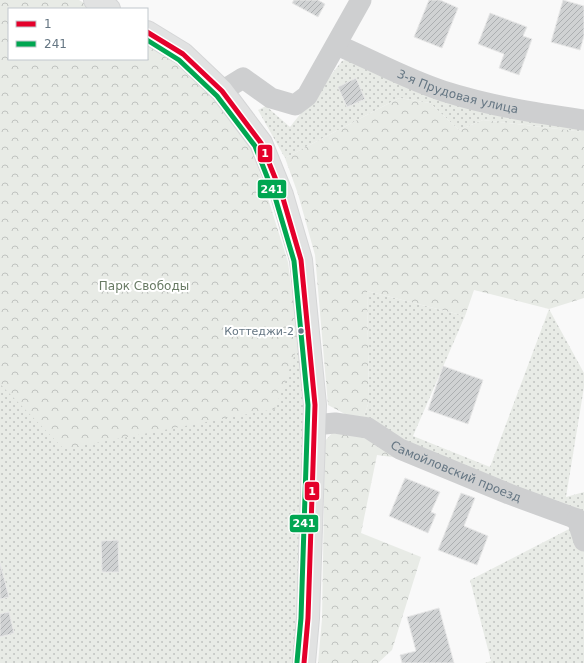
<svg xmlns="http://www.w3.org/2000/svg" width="584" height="663" font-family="'DejaVu Sans',sans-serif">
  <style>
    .grass { fill: url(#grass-dots) }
    .forest { fill: url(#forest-crowns) }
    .building { fill: url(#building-hatch); stroke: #e8e8e8 }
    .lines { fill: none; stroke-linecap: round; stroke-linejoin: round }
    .secondary-casing { stroke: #d5d6d7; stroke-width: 24 }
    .minor { stroke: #cecfd0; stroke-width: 21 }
    .secondary { stroke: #e1e2e2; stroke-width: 22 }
    .bus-1-casing { stroke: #fff; stroke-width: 8 }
    .bus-2-casing { stroke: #fff; stroke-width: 8 }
    .bus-1 { stroke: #e4002b; stroke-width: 5 }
    .bus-2 { stroke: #00a651; stroke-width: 5 }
    .bus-dot { fill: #657683; stroke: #fff; stroke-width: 1.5 }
    .labels { text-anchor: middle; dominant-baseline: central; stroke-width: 4; stroke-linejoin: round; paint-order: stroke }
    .bus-label { font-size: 11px; fill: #657683; stroke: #fff; text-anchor: end }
    .street-label { font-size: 12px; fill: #657683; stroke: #fff }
    .park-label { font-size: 12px; fill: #687a64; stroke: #fff }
    .line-badge { stroke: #fff; stroke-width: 1.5 }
    .badge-label { font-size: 11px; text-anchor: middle; font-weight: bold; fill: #fff }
  </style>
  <defs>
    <pattern id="grass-dots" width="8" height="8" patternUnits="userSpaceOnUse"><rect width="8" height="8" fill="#e8ebe6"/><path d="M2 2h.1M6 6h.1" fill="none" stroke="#c0c3c0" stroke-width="1.8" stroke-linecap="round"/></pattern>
    <pattern id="forest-crowns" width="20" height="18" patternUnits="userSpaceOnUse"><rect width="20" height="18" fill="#e8ebe6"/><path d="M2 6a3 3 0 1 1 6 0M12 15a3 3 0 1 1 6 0" fill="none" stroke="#c0c3c0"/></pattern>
    <pattern id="building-hatch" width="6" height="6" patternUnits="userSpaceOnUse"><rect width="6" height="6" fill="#d0d2d3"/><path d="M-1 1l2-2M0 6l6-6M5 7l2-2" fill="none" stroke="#acafb1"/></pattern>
  </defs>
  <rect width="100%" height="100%" fill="#f9f9f9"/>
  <g class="grass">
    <polygon points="364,53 446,84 523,104 584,112 584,132 483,120 459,130 430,103 399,98 285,158 258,110 266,106 290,127 342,61"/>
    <polygon points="367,291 465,316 413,436 490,467 549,309 584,373 584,387 566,497 584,492 584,663 485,663 491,661 470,580 571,528 362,423 369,401"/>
    <polygon points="0,320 299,343 303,406 298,620 294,663 0,663"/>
  </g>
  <g class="forest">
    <polygon points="0,0 79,0 94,9 9,9 9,59 147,59 147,44 169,58 212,96 251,145 288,262 299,343 275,409 64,449 0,384"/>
    <polygon points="399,98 430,103 459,130 483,120 584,132 584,298 549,309 474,290 465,316 367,291 369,401 362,423 328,405 315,255 298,194 285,158"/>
    <polygon points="332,433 369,436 399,458 377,455 361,533 421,557 392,650 378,663 318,663 322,619 325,441"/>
  </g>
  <g class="building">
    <polygon points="294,0 318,0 325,4 318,17 292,3"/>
    <polygon points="429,0 440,0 458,8 442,48 414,37"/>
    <polygon points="563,0 584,6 584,36 580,50 551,42"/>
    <polygon points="490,13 527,27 523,36 532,39 519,75 499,68 504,54 478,44"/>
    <polygon points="356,78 365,99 347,107 338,87"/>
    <polygon points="443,366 483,380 468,424 428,410"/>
    <polygon points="405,478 440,492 431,512 436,514 428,533 389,516"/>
    <polygon points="461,493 475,498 464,526 488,536 477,565 438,550"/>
    <polygon points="118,540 119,572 102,572 101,541"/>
    <polygon points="0,563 9,597 0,599"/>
    <polygon points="439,608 454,663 402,663 400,655 416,651 407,617"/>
    <polygon points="9,612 14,633 0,637 0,614"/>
  </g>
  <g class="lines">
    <g class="secondary-casing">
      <g id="secondary">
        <polyline points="95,0 109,9"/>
        <polyline points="147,32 183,54 222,91 261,143 282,195 301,260 315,405 308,618 304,663"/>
      </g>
    </g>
    <g class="minor">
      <path id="s1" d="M337,45C372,60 406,79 443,91C490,106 536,113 584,120"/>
      <polyline points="222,91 243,78 271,98 295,105 307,96 361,0"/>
      <path id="s2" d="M314,425L335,423L368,428L400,449L509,494L577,519"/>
      <polyline points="577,519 584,541"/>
    </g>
    <use href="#secondary" class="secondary"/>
    <g class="bus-1-casing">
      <polyline id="bus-1" points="147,32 183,54 222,91 261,143 282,195 301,260 315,405 308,618 304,663"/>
    </g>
    <g class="bus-2-casing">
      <polyline id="bus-2" points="147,40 179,60 217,96 255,146 275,197 294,261 308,405 301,618 297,662"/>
    </g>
    <use href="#bus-1" class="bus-1"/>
    <use href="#bus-2" class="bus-2"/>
  </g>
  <circle class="bus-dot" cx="301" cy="331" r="3.5"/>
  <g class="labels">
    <g class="bus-label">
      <text x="294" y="331">Коттеджи-2</text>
    </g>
    <g class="street-label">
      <text stroke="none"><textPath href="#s1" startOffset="130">3-я Прудовая улица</textPath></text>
      <text stroke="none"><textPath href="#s2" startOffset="153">Самойловский проезд</textPath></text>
    </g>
    <g class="park-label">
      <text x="144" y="286">Парк Свободы</text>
    </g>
  </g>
  <g class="line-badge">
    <rect x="257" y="144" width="16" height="19" rx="4" fill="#e4002b"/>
    <rect x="257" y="179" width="30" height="20" rx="4" fill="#00a651"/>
    <rect x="304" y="481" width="16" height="20" rx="4" fill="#e4002b"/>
    <rect x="289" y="514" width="30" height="19" rx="4" fill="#00a651"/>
  </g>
  <g class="badge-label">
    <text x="265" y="157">1</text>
    <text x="272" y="193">241</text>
    <text x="312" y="495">1</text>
    <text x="304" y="527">241</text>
  </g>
  <rect x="8" y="8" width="140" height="52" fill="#ffffff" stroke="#c1c8cd"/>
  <rect x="16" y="21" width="20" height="6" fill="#e4002b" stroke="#c1c8cd"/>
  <text x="44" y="28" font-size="12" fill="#657683">1</text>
  <rect x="16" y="41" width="20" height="6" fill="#00a651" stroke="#c1c8cd"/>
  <text x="44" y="48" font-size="12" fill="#657683">241</text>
</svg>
